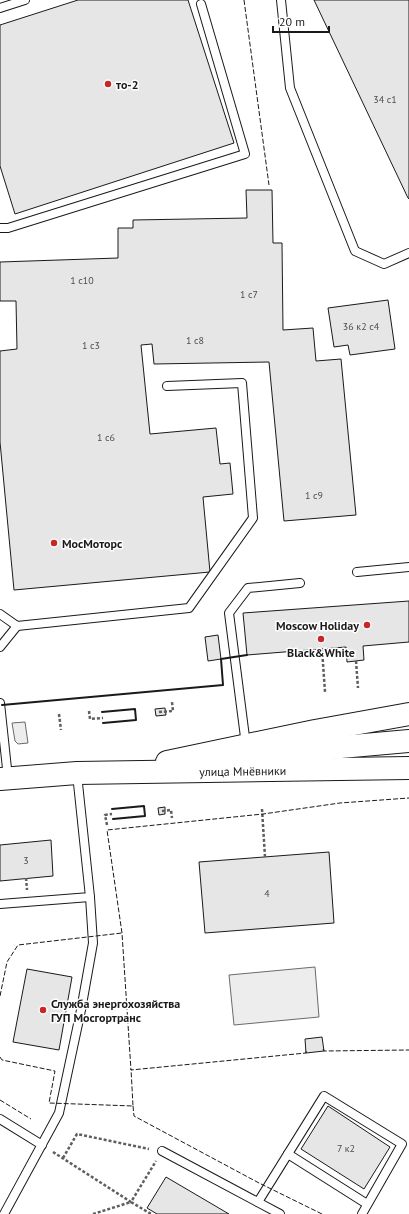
<svg xmlns="http://www.w3.org/2000/svg" width="409" height="1214" font-family="'PT Sans',sans-serif">
  <style>
    .built { fill: #ededed; stroke: #6a6a6a }
    .building { fill: #e6e6e6; stroke: #1a1a1a }
    .lines { fill: none; stroke-linecap: round; stroke-linejoin: round }
    .service-casing { stroke: #1a1a1a; stroke-width: 10 }
    .secondary-casing { stroke: #1a1a1a; stroke-width: 24 }
    .path { stroke: #5f5f5f; stroke-width: 2.5; stroke-dasharray: 3 2; stroke-linecap: butt }
    .service { stroke: #fff; stroke-width: 8 }
    .secondary { stroke: #fff; stroke-width: 22 }
    .fence { stroke: #1a1a1a; stroke-width: 1; stroke-dasharray: 5 2; stroke-linecap: butt }
    .wall { stroke: #1a1a1a; stroke-width: 2 }
    .poi-dot { fill: #c62828; stroke: #fff; stroke-width: 1.5 }
    .labels { text-anchor: middle; dominant-baseline: central; stroke-width: 3; stroke-linejoin: round; paint-order: stroke }
    .number-label { font-size: 10px; fill: #4d4d4d }
    .poi-label { font-size: 12px; font-weight: bold; fill: #1a1a1a; stroke: #fff; text-anchor: start }
    .street-label { font-size: 12px; fill: #1a1a1a; stroke: #fff }
  </style>
  <rect width="100%" height="100%" fill="#fff"/>
  <g class="built">
    <polygon points="25,722 28,743 18,744 15,741 12,723"/>
    <polygon points="315,967 319,1017 234,1025 229,975"/>
  </g>
  <g class="building">
    <polygon points="78,0 188,0 234,143 15,214 0,166 0,25"/>
    <polygon points="314,0 409,0 409,199 408,198"/>
    <polygon points="246,190 272,190 273,243 282,243 283,330 313,328 316,361 341,359 356,515 284,521 269,362 154,364 152,344 141,345 150,434 216,428 220,464 230,463 233,494 203,497 210,572 14,590 0,442 0,351 17,349 16,301 0,301 0,262 118,258 118,228 133,228 133,220 247,218"/>
    <polygon points="388,300 395,349 350,355 348,345 334,347 328,308"/>
    <polygon points="409,601 409,642 363,646 364,660 347,662 346,647 247,655 243,613"/>
    <polygon points="218,635 221,659 208,661 205,637"/>
    <polygon points="165,708 166,715 156,716 155,709"/>
    <polygon points="165,807 165,814 159,815 158,808"/>
    <polygon points="51,840 53,876 0,881 0,845"/>
    <polygon points="329,852 334,923 205,933 199,862"/>
    <polygon points="27,969 72,977 59,1050 13,1042"/>
    <polygon points="322,1037 324,1051 306,1053 305,1039"/>
    <polygon points="328,1106 390,1147 364,1189 301,1149"/>
    <polygon points="166,1177 229,1214 157,1214 147,1208"/>
  </g>
  <g class="lines">
    <g class="service-casing">
      <g id="service">
        <polyline points="281,0 290,88 355,251 384,264 409,253"/>
        <polyline points="0,8 25,0"/>
        <polyline points="0,228 8,228 245,154 201,4"/>
        <polyline points="357,572 409,567"/>
        <polyline points="0,614 17,626 189,608 253,518 242,383 167,386"/>
        <polyline points="0,647 17,626"/>
        <polyline points="0,703 8,778"/>
        <polyline points="246,745 229,613 248,588 300,583"/>
        <polyline points="0,904 90,897 77,774"/>
        <polyline points="0,1119 42,1145"/>
        <polyline points="162,1151 280,1214"/>
        <polyline points="288,1154 367,1204"/>
        <polyline points="258,1202 324,1096 402,1144 362,1214"/>
        <polyline points="4,1214 59,1113 81,1010 93,943 90,897"/>
      </g>
    </g>
    <g class="secondary-casing">
      <g id="secondary">
        <polyline points="229,757 409,741"/>
        <polyline points="167,762 315,731 409,714"/>
        <path id="s1" d="M0,779L77,773L409,768"/>
      </g>
    </g>
    <g class="path">
      <polyline points="322,649 325,692"/>
      <polyline points="356,661 358,688"/>
      <polyline points="89,711 90,719 103,718"/>
      <polyline points="159,712 173,711 172,702"/>
      <polyline points="59,714 61,730"/>
      <polyline points="262,809 265,857"/>
      <polyline points="162,811 171,810 172,818"/>
      <polyline points="107,825 105,815 112,814"/>
      <polyline points="26,878 27,890"/>
      <polyline points="53,1152 131,1202 156,1161"/>
      <polyline points="63,1158 77,1134 149,1149"/>
      <polyline points="93,1214 131,1202 151,1214"/>
    </g>
    <use href="#service" class="service"/>
    <use href="#secondary" class="secondary"/>
    <g class="fence">
      <polyline points="244,0 269,185"/>
      <polyline points="0,996 7,962 18,945 122,933"/>
      <polyline points="323,1049 324,1051 409,1050"/>
      <polyline points="306,1051 306,1053 131,1070 122,933 107,830 263,814 340,803 409,798"/>
      <polyline points="0,1057 2,1060 55,1071 49,1103 133,1106 131,1069"/>
      <polyline points="0,1100 31,1119"/>
      <polyline points="133,1106 134,1116 259,1183 322,1214"/>
    </g>
    <g class="wall">
      <polyline points="2,705 223,685 221,659 247,655"/>
      <polyline points="102,712 135,709 136,720 103,723"/>
      <polyline points="112,809 144,806 145,816 113,819"/>
    </g>
  </g>
  <g class="poi-dot">
    <circle cx="108" cy="84" r="4"/>
    <circle cx="54" cy="543" r="4"/>
    <circle cx="367" cy="625" r="4"/>
    <circle cx="321" cy="639" r="4"/>
    <circle cx="43" cy="1010" r="4"/>
  </g>
  <g class="labels">
    <g class="number-label">
      <text x="385" y="99">34 с1</text>
      <text x="82" y="280">1 с10</text>
      <text x="249" y="294">1 с7</text>
      <text x="361" y="326">36 к2 с4</text>
      <text x="195" y="340">1 с8</text>
      <text x="91" y="345">1 с3</text>
      <text x="106" y="437">1 с6</text>
      <text x="314" y="495">1 с9</text>
      <text x="26" y="860">3</text>
      <text x="267" y="893">4</text>
      <text x="346" y="1148">7 к2</text>
    </g>
    <g class="poi-label">
      <text x="116" y="84">то-2</text>
      <text x="62" y="543">МосМоторс</text>
      <text x="359" y="625" text-anchor="end">Moscow Holiday</text>
      <text x="321" y="652" text-anchor="middle">Black&amp;White</text>
      <text x="51" y="1003">Служба энергохозяйства<tspan x="51" dy="14">ГУП Мосгортранс</tspan></text>
    </g>
    <g class="street-label">
      <text stroke="none"><textPath href="#s1" startOffset="243">улица Мнёвники</textPath></text>
    </g>
  </g>
  <path d="M273 26v6h56v-6" fill="none" stroke="#1a1a1a" stroke-width="2"/>
  <text x="279" y="26" font-size="12" fill="#1a1a1a" stroke="#ffffff" stroke-width="3" paint-order="stroke">20 m</text>
</svg>
